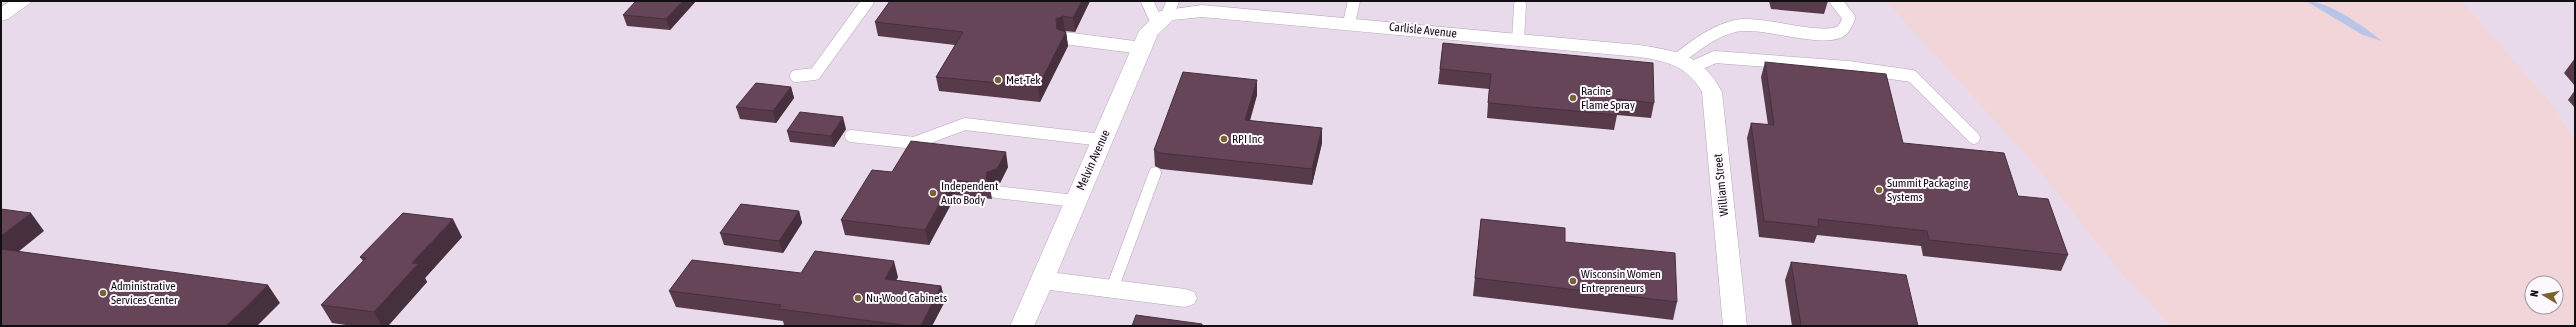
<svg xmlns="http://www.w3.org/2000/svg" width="2576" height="327" font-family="'Asap Condensed',sans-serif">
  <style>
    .built { fill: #e8daeb; fill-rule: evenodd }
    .green { fill: #f2d5d8; fill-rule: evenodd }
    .water { fill: #b8c4e8 }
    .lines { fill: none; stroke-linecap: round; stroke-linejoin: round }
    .service-casing { stroke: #b1a8b3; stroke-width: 13 }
    .minor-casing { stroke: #b1a8b3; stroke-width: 1 }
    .tertiary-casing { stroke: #b1a8b3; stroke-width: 1 }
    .service { stroke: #fff; stroke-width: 12 }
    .minor { fill: #fff; fill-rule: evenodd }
    .tertiary { fill: #fff; fill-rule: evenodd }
    .wall { fill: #573b4b }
    .shaded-wall { fill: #47303d }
    .building { fill: #654557; stroke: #47303d }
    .poi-dot { fill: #796131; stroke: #fdf8fe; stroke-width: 1.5 }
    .labels { text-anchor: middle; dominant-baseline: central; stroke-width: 4; stroke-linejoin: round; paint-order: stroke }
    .street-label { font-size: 12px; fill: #120f12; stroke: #fdf8fe }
    .poi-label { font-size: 12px; fill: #120f12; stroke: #fdf8fe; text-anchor: start }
  </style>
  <rect width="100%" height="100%" fill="#f2e9f4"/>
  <path class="built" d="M1,1H2575V326H1ZM2532,283H2556V307H2532Z"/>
  <path class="green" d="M1886,1H2462L2553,106L2575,141V326H2171L2122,274L2034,164ZM2532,283H2556V307H2532Z"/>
  <path class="water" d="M2306,1C2329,1 2364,27 2382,41L2363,35Z"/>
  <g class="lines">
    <g class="service-casing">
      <g id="service">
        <polyline points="1147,1 1157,23"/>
        <polyline points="1167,15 1173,1"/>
        <polyline points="1349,23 1354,1"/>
        <polyline points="1064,38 1142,48"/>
        <polyline points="1518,40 1520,5"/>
        <path d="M1679,58C1696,45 1714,31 1735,26C1762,20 1822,43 1841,31C1845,28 1847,23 1849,18L1836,1"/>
        <polyline points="1693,67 1715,57 1848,67 1912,76 1974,138"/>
        <polyline points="796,76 815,74 868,1"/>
        <polyline points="851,136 914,143 965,124 1102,140"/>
        <polyline points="996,192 1075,201"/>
        <polyline points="1112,289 1155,173"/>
      </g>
    </g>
    <g class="minor-casing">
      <path id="minor" d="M1202,5L1639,45C1678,51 1703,55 1722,92L1747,326H1723L1702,92C1688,66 1666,61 1639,57L1202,17L1173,20L1158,34L1057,273L1185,289L1194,292L1197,298L1194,304L1185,307L1050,290L1034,326H1010L1139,31L1160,11Z"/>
    </g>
    <g class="tertiary-casing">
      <polygon id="tertiary" points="10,1 33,1 8,19 1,21 1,7"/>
    </g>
    <use href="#service" class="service"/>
    <use href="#minor" class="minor"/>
    <use href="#tertiary" class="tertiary"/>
  </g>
  <g class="wall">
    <polygon points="696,1 670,30 627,26 623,15"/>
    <polygon points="890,1 1090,1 1075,32 1065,31 1064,31 1066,32 1068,46 1040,102 939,91 936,77 955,45 878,36 875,22"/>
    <polygon points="1769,1 1828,1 1824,14 1771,9"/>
    <polygon points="1443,43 1654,103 1651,118 1617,115 1614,130 1487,118 1489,89 1438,84"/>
    <polygon points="2575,58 2575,86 2564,73"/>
    <polygon points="1765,62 1903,143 2018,196 2068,255 2061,271 1923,256 1921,246 1817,235 1814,243 1759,237 1747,138 1751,123 1768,125 1761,77"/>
    <polygon points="1257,80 1257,95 1250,121 1322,128 1322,143 1312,185 1161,169 1155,166 1154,150"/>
    <polygon points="791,87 794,98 776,123 740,119 736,107"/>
    <polygon points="2575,90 2575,108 2568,100"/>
    <polygon points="846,129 834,147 790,142 787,131"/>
    <polygon points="1008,167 999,185 990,188 992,199 956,195 929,245 845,235 841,220 892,172"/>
    <polygon points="799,211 802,223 783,253 724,245 720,233"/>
    <polygon points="1481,219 1565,242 1677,302 1673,320 1473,296"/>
    <polygon points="462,237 425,278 427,282 388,326 353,326 332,323 321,305 363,261 360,257"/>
    <polygon points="1791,262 1918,326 1792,326 1785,280"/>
    <polygon points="801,273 898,277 896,280 941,286 945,301 932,326 793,326 784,325 783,321 676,307 669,291"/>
  </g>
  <g class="shaded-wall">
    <polygon points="683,1 696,1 670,30 666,19"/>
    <polygon points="1082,1 1090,1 1075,32 1073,18"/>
    <polygon points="1063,16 1065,31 1058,34 1056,19"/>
    <polygon points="1066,32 1068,46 1040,102 1038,87"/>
    <polygon points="1257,80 1257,95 1245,135 1245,120"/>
    <polygon points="791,87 794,98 776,123 773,111"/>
    <polygon points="843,117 846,129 834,147 831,136"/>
    <polygon points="1322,128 1322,143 1312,185 1312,169"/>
    <polygon points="1006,152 1008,167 999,185 990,188 989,184 986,179 987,172"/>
    <polygon points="953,180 956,195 929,245 925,230"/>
    <polygon points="799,211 802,223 783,253 779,241"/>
    <polygon points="31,213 44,231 2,265 1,264 1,236"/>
    <polygon points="453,219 462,237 425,278 427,282 388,326 382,326 374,312 412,263"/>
    <polygon points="894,261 898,277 889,294 885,279"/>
    <polygon points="268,285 280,303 257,326 226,326"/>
    <polygon points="941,286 945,301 932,326 921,326"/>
  </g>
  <g class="building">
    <polygon points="636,1 683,1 666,19 623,15"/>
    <polygon points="890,1 1082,1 1073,18 1063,16 1056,19 1057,29 1066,32 1038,87 936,77 963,32 875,22"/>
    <polygon points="1443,43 1653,63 1654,103 1617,99 1617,115 1488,103 1491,74 1440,69"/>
    <polygon points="1765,62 1886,74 1903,143 2004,153 2018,196 2048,199 2068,255 1929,240 1927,231 1818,219 1819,227 1764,221 1751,123 1774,125"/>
    <polygon points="1183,72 1257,80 1245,120 1322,128 1312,169 1160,153 1154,150"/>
    <polygon points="756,83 791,87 773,111 736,107"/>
    <polygon points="800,112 843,117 831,136 787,131"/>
    <polygon points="911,141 1006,152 997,169 987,172 986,179 989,184 953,180 925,230 841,220 872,170 892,172"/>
    <polygon points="741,204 799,211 779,241 720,233"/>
    <polygon points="1,209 31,213 1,236"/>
    <polygon points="403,213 453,219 412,263 418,264 374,312 321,305 366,258 360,257"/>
    <polygon points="1481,219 1565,228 1565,242 1675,253 1677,302 1475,278"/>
    <polygon points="1,249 268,285 226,326 1,326"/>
    <polygon points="815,251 894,261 885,279 941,286 921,326 909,326 779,309 781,305 669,291 692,260 801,273"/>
    <polygon points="1791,262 1906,275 1918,326 1801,326"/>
    <polygon points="1136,315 1202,324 1202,326 1132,326"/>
  </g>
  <g class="poi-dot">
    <circle cx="998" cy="80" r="4"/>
    <circle cx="1573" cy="98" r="4"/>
    <circle cx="1224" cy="139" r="4"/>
    <circle cx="1879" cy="190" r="4"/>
    <circle cx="933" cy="193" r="4"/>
    <circle cx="1573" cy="281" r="4"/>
    <circle cx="103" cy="293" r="4"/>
    <circle cx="858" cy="298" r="4"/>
  </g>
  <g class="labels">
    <g class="street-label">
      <text transform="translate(1423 30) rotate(6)">Carlisle Avenue</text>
      <text transform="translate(1093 160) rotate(-66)">Melvin Avenue</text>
      <text transform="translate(1721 185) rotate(-96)">William Street</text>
    </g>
    <g class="poi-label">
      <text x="1006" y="80">Met-Tek</text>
      <text x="1581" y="91">Racine<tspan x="1581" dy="14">Flame Spray</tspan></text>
      <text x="1232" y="139">RPI Inc</text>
      <text x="1887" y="183">Summit Packaging<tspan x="1887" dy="14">Systems</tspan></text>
      <text x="941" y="186">Independent<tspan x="941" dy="14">Auto Body</tspan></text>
      <text x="1581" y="274">Wisconsin Women<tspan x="1581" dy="14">Entrepreneurs</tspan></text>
      <text x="111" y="286">Administrative<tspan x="111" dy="14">Services Center</tspan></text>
      <text x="866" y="298">Nu-Wood Cabinets</text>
    </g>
  </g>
  <rect width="2576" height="327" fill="none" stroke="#120f12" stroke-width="4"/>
  <g transform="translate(2544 295) rotate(280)"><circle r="19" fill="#fdf8fe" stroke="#9f9ba0"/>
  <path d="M0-3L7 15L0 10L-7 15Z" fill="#796131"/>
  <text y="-6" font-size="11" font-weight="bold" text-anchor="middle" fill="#120f12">N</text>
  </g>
</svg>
